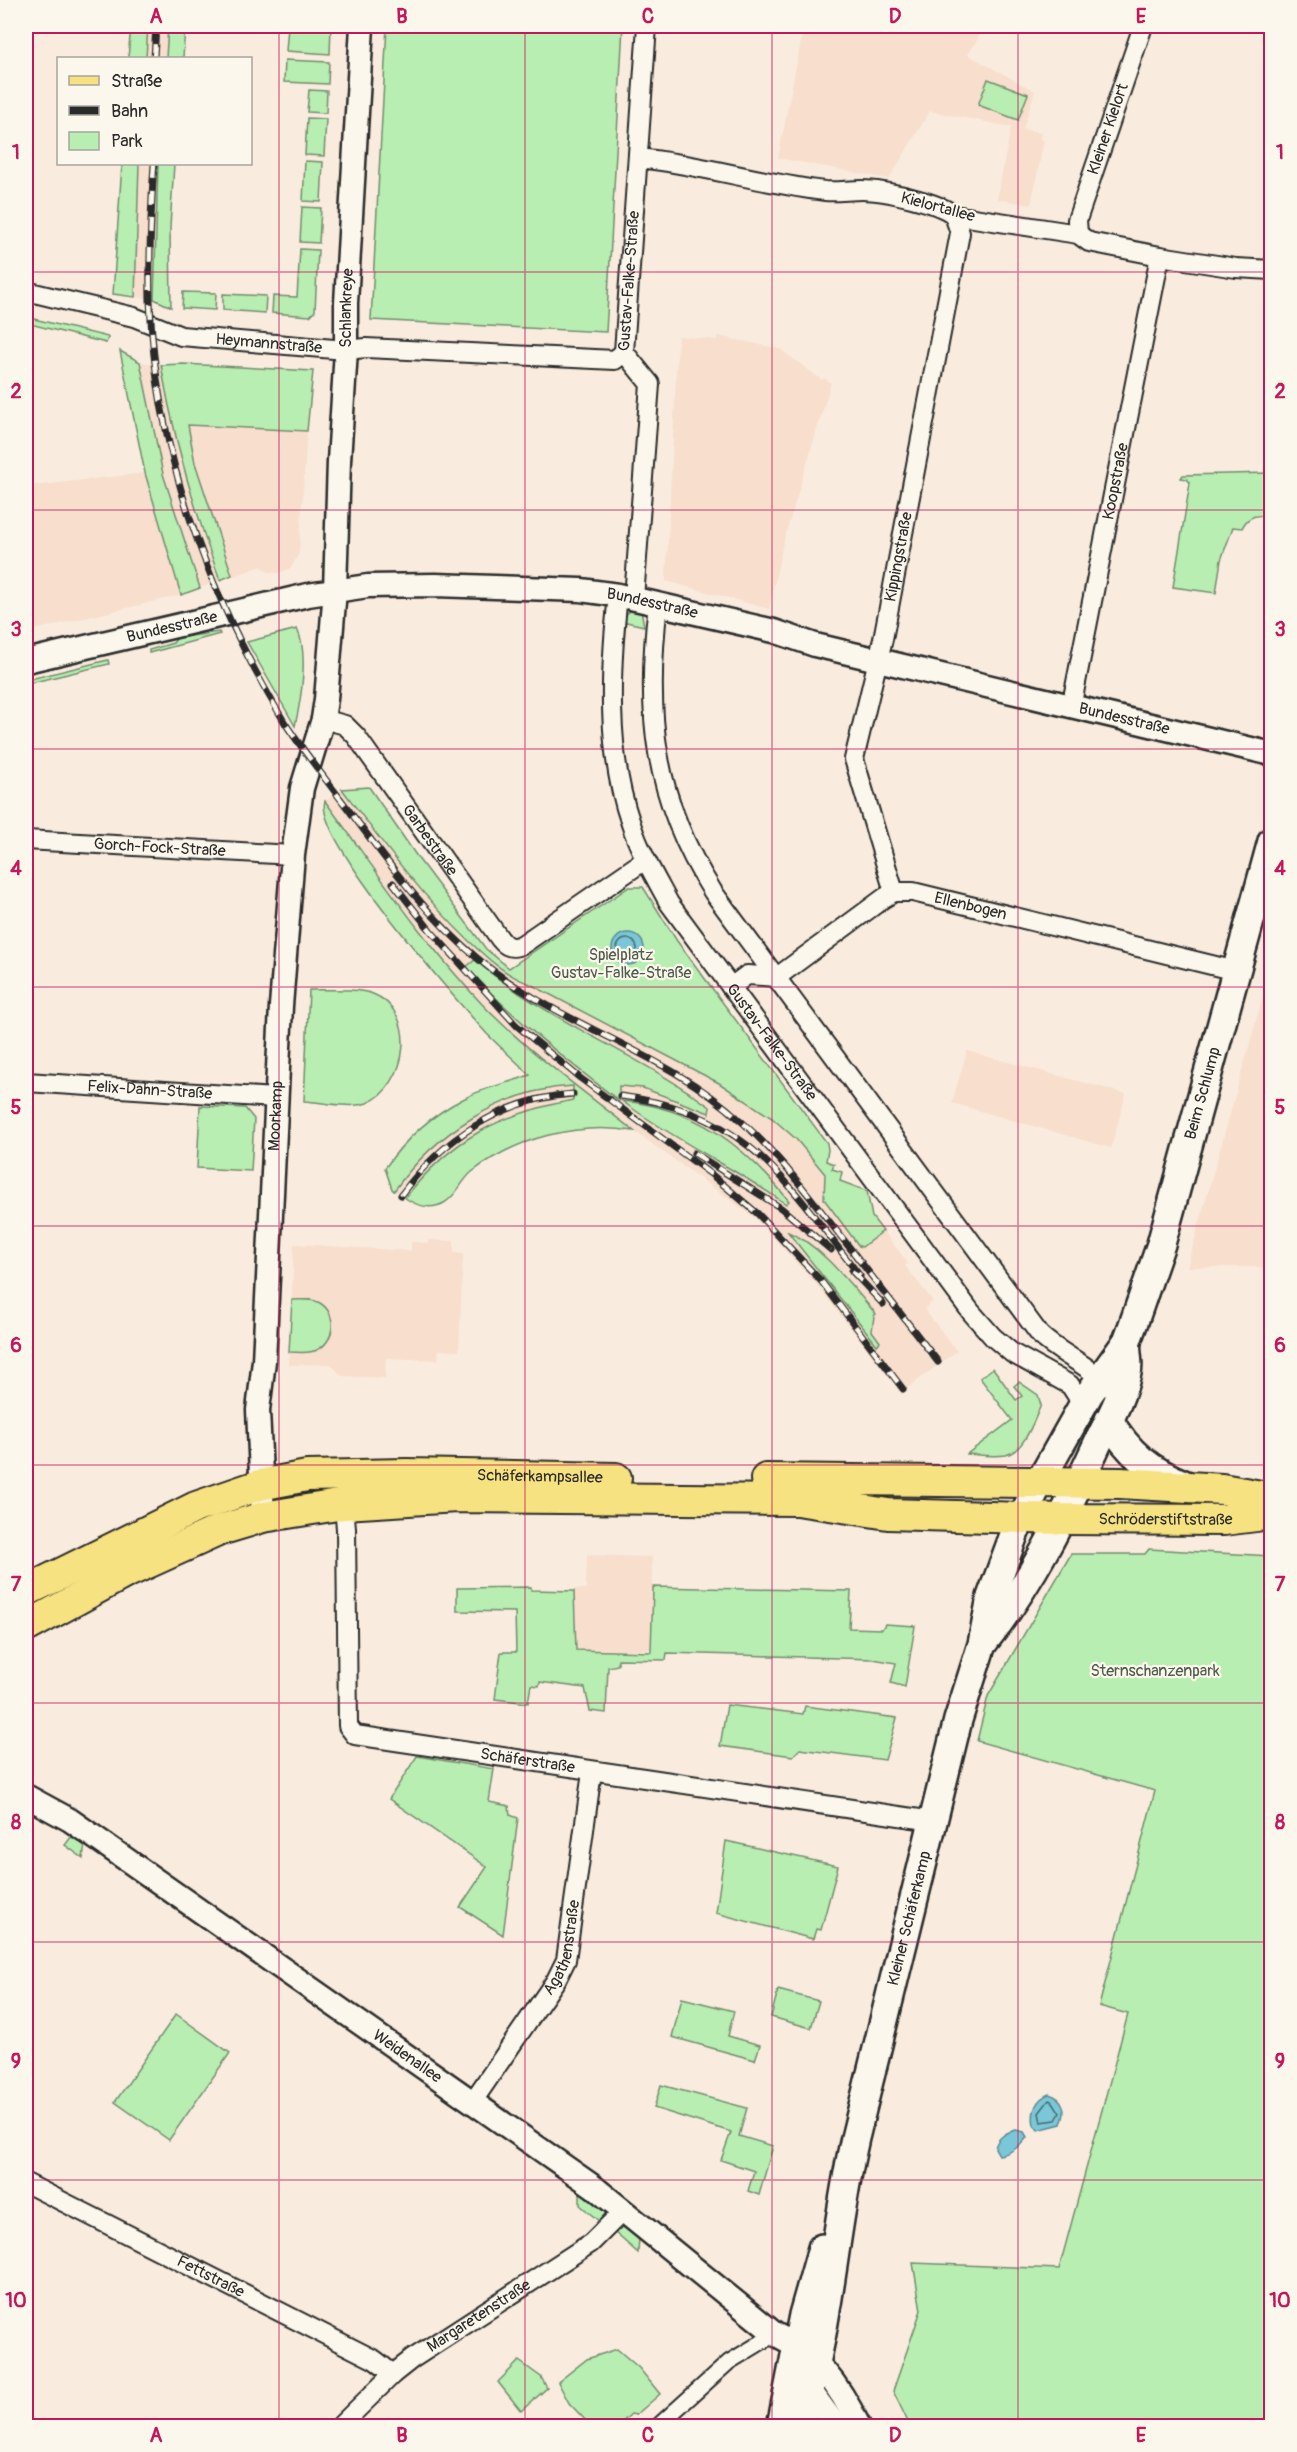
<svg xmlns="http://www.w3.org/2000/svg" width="1297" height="2452" font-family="Pangolin,sans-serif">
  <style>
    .built { fill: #f7decd }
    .green { fill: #b8eeb1; stroke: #728c6e; stroke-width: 1.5 }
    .water { fill: #79c7d7; stroke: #5a8992; stroke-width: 1.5 }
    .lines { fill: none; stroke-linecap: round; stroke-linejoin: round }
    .shore { stroke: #4a6970; stroke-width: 1.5 }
    .pedestrian-casing { stroke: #2b2b2b; stroke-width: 18 }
    .minor-casing { stroke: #2b2b2b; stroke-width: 22 }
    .tertiary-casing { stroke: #2b2b2b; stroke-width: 27 }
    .secondary-casing { stroke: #2b2b2b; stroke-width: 32 }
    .primary-casing { stroke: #2b2b2b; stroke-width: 34 }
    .pedestrian { stroke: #fbf7ec; stroke-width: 14 }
    .minor { stroke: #fbf7ec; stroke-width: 18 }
    .tertiary { stroke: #fbf7ec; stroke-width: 22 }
    .secondary { stroke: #fbf7ec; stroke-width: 27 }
    .primary { stroke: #f7e281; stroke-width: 30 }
    .rail-casing { stroke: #2b2b2b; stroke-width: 7 }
    .rail { stroke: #fbf7ec; stroke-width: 4.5; stroke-dasharray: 14; stroke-linecap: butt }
    .grid { fill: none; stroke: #c2185b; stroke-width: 1.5; stroke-opacity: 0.55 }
    .labels { text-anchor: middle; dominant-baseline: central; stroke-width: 4.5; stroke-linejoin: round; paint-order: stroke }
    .street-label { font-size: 16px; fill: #2b2b2b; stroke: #fbf7ec }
    .park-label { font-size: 16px; fill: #4e5c4c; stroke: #fbf7ec }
    .neatline { fill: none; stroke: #c2185b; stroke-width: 2 }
    .grid-label { font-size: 20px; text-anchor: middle; font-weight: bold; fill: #c2185b }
  </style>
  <rect width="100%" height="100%" fill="#f9ecde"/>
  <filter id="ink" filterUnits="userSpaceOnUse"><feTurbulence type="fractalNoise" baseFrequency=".0167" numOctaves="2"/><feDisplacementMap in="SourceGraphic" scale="12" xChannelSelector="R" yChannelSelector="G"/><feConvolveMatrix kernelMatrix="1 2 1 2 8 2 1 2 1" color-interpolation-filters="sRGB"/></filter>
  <g filter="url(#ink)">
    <g class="built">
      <polygon points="148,26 168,26 166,58 146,58"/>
      <polygon points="804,26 985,26 968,55 1035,91 1023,129 1041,133 1040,139 1044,140 1031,205 997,199 1011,127 930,111 889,179 778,158"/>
      <polygon points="139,164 158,164 154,299 135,297"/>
      <polygon points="678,336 717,340 718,336 780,349 822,380 824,378 831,383 783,543 769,609 666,581"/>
      <polygon points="140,362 161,365 170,415 184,468 199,524 220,580 200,588 163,474"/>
      <polygon points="188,425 307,431 299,553 291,568 278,573 268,572 261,566 235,576 232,575 195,463"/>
      <polygon points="145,473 181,595 26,632 26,484 40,485"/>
      <polygon points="369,787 420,861 486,949 509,968 528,983 719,1083 773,1118 796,1139 825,1174 824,1199 859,1246 862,1247 883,1231 908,1263 905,1266 933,1301 924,1309 957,1351 901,1393 817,1285 754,1217 634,1131 607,1127 581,1129 530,1140 500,1152 470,1174 445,1203 429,1207 415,1205 392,1189 385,1168 398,1148 418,1130 465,1098 530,1075 489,1035 450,992 375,899 339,845 325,819 324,802 342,789"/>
      <polygon points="1271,968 1271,1267 1187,1267"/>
      <polygon points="967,1051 1126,1094 1111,1148 952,1103"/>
      <polygon points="428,1240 454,1241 454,1253 463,1254 459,1351 439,1350 438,1360 386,1358 385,1378 342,1376 331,1364 289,1365 294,1244 411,1251 411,1242 428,1243"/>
      <polygon points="587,1555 652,1557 651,1650 576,1649 575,1589 586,1589"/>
    </g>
    <g class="green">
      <polygon points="131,26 148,26 146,58 128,58"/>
      <polygon points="168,26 185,26 183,58 166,58"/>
      <polygon points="288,26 331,26 330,54 286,51"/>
      <polygon points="387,26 623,26 606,332 371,320"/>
      <polygon points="285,60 329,62 328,84 284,82"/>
      <polygon points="988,79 1028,94 1018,120 978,105"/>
      <polygon points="309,90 327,91 326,113 307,112"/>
      <polygon points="307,118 326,119 324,156 305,155"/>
      <polygon points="305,161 323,162 321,202 303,201"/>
      <polygon points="122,164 139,164 135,297 113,294"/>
      <polygon points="158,164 174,164 170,227 171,307 154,299"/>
      <polygon points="302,207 321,208 319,243 300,242"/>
      <polygon points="300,249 318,250 315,311 310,316 272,313 273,296 297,297"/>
      <polygon points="183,292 216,293 215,310 182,308"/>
      <polygon points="223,294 266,296 265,313 223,310"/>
      <polygon points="26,317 108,337 108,338 106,343 26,323"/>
      <polygon points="120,351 140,362 163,474 200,588 181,595 145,473"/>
      <path d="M183,364L313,371L307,431L188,425L195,463L232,575L220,580C194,510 174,439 161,365Z"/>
      <path d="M1271,473V517C1258,514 1248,515 1242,528L1233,527L1221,560L1216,593L1173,587L1190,483L1187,479L1181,478L1183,475Z"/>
      <polygon points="633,609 641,610 644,626 622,621 625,615"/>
      <path d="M297,629C309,653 301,700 295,726L247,642Z"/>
      <polygon points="219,632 220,634 149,653 149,650 173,643 177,638"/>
      <polygon points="108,660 109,664 26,684 26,680"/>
      <path d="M369,787L420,861L486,949L509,968L629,887H643L677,941L827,1143L828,1150L826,1161L834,1164L832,1169L842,1172L840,1181L867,1191L872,1217L883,1231L862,1247L859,1246L824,1199L825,1174L796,1139L772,1118L719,1083L528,983C505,975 487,958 469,941C421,895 382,842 342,789Z"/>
      <path d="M325,801C376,870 423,942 482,1004C528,1052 582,1090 634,1131C578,1122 517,1137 472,1172C462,1180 456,1197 444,1203C431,1210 417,1206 405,1198C452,1138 500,1114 573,1100V1086C501,1090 435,1133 394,1191L392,1189L385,1168C405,1139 433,1114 465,1098C485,1087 509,1083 530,1075C516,1061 501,1048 487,1034C458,1002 313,837 325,801Z"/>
      <path d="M475,960C546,1021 636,1052 710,1107L709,1113L643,1088L619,1086V1101C565,1059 512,1018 466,967Z"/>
      <path d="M309,990C327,990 359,988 373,994C419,1012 408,1086 367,1103C350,1109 323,1102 304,1101Z"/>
      <path d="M622,1101C697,1108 744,1145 789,1201L786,1204C733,1167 674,1140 622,1101Z"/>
      <polygon points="200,1106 245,1108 254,1119 251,1171 197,1168"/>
      <path d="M788,1232C822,1245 852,1287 876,1314L874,1316L872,1331L880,1342L877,1345Z"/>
      <path d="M292,1300C301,1300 312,1298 320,1303C337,1313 336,1341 317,1350C309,1354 298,1352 289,1352Z"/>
      <path d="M993,1368L1016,1400L1022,1396L1014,1386L1019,1382L1038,1395L1041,1405C1034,1420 1025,1450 1006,1455C994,1457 979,1455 967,1454L1012,1420L980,1378Z"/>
      <polygon points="1149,1549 1271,1556 1271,2414 1256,2426 910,2426 893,2391 921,2310 913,2263 1059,2269 1128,2014 1099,2006 1155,1791 977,1741 988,1696 1071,1554 1145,1554"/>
      <polygon points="531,1587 531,1590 574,1591 576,1650 651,1652 653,1587 851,1591 849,1628 882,1629 885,1624 915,1626 905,1687 891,1683 896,1663 873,1659 667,1653 666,1660 618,1659 618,1665 608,1667 606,1713 590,1711 585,1688 540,1682 539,1686 531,1685 528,1703 495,1699 501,1652 516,1652 515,1612 457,1611 457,1588"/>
      <polygon points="727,1705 803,1714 805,1706 897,1718 885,1760 800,1749 793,1756 720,1746"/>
      <polygon points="417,1756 494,1769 489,1802 509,1806 510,1815 518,1818 503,1935 460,1907 487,1867 389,1799"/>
      <polygon points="72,1836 85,1844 83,1858 65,1845"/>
      <polygon points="726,1841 838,1866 821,1930 816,1929 813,1939 716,1913"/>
      <polygon points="778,1990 819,2001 811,2028 771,2017"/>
      <polygon points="682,1998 734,2011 728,2036 760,2045 755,2060 672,2037"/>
      <polygon points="176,2014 230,2053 169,2140 115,2102"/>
      <polygon points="661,2085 747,2108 739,2136 773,2146 759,2195 748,2191 754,2171 721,2160 731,2132 654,2108"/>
      <polygon points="580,2192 605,2211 605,2216 600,2222 580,2205"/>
      <polygon points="619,2227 627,2228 639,2238 638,2253 614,2232"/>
      <polygon points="617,2349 639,2368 660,2394 636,2415 631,2414 618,2426 591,2426 569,2403 558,2382 587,2359"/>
      <polygon points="519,2361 541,2377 547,2388 521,2411 498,2382"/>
    </g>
    <g class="water">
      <circle cx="628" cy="949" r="16"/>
      <path d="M1049,2094C1064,2098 1067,2111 1061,2124L1038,2130L1034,2125C1031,2112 1036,2099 1049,2094Z"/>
      <path d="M1016,2130L1024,2132L1027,2137C1021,2146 1010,2154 999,2155L995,2148C997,2138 1006,2132 1016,2130Z"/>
    </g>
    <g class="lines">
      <g class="shore">
        <circle cx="627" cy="949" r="10"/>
        <polygon points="1049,2100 1053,2102 1060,2113 1056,2120 1041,2122 1039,2113"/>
      </g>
      <g class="pedestrian-casing">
        <polyline id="pedestrian" points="658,2426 729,2362 775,2334"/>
      </g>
      <g class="minor-casing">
        <g id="minor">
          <path d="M638,158C701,164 762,184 825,191C837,192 849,190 862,190C883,190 939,202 954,215L1078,234L1089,242L1160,256L1236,268L1272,270"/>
          <path id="s1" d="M1078,234L1077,220L1143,26"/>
          <path id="s2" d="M26,291L134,317L181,336L346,350L366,348L615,360L624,352"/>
          <path id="s3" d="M618,595C610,669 606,753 631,824C640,852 655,877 669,903L971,1312L993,1337L1012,1353L1070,1385L1079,1399L1077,1414"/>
          <path id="s4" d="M634,598L650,384L624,352L647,26"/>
          <path d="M658,604C645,713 653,797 713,892L1040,1335C1061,1355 1089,1364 1108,1387"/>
          <path id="s5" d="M1071,708L1160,256"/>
          <path id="s6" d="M323,719L345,725L356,736L500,939C507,948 513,949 523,944L645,860"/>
          <path id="s7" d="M26,840L293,855"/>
          <path id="s8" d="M894,892L854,759L883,639L960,233L954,215"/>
          <path id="s9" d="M731,987L747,975L777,977L884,898L894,892H913L1236,971"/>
          <path id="s10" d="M26,1082L276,1098"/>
          <path id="s11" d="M344,1504L346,1529L348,1726L355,1735L933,1821"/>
          <path id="s12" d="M473,2101L556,1980L566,1960L592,1772"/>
          <path id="s13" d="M26,2183L375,2360L393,2374"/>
          <path id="s14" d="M340,2426L393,2374L412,2359L591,2243L624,2210"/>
        </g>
      </g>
      <g class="tertiary-casing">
        <g id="tertiary">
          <path id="s15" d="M26,661L308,595L368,586L435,585L581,590L618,595L774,631L815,645L878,660L1272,754"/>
          <path id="s16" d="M263,1517L258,1410L264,1361L281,1006L293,855L302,788L323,719L326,699L335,590L339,461L346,350V303L362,26"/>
          <path id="s17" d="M26,1796L70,1820L594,2187L775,2334C818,2355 839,2385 859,2426"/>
          <polyline points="802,2379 836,2426"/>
        </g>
      </g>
      <g class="secondary-casing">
        <g id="secondary">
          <path d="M1109,1420C1128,1453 1150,1471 1186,1485"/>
          <path d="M984,1642C1031,1584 1064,1516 1095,1449C1106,1425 1122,1399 1127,1373C1130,1363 1125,1352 1127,1341"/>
          <polyline points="781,2426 803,2315 822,2248"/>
          <path id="s18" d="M799,2426C830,2333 833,2234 855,2138L958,1720L982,1644L991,1597L1015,1532L1039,1483L1089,1394L1127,1341L1135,1319L1161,1244L1272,841"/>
        </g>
      </g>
      <g class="primary-casing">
        <g id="primary">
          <polyline points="766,1479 1120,1483 1222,1489 1272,1498"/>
          <path id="s19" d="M26,1591L196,1507L260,1485L307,1476L406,1474L616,1478"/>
          <path id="s20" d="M26,1627L123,1574L220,1530L263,1517L344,1504L457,1497L797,1500L888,1514L1061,1519L1224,1520L1272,1514"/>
        </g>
      </g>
      <use href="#pedestrian" class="pedestrian"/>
      <use href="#minor" class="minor"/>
      <use href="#tertiary" class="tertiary"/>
      <use href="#secondary" class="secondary"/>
      <use href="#primary" class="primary"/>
      <g class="rail-casing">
        <g id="rail">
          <polyline points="154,58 156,26"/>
          <path d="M154,164C151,209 149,255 150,300C155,450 208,596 285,723C304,752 327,781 348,809C387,861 426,916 477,958C557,1025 664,1050 741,1121C777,1153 806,1192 836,1230C870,1274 904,1318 938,1362"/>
          <polyline points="393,883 430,930 516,1025 580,1078 712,1175 758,1214 821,1281 903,1389"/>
          <path d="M620,1096C749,1111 787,1183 860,1276"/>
          <polyline points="694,1153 781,1208 831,1250"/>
          <path d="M401,1195C441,1140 503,1098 573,1094"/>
          <polyline points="852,1271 883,1304"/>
        </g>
      </g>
      <use href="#rail" class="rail"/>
    </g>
  </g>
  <path class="grid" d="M279,26V2426M525,26V2426M772,26V2426M1018,26V2426M26,272H1272M26,510H1272M26,749H1272M26,987H1272M26,1226H1272M26,1465H1272M26,1703H1272M26,1942H1272M26,2180H1272"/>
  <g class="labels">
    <g class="street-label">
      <text stroke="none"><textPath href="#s1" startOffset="110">Kleiner Kielort</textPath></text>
      <text transform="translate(938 207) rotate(15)">Kielortallee</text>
      <text stroke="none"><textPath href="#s4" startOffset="327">Gustav-Falke-Straße</textPath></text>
      <text stroke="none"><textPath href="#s16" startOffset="1215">Schlankreye</textPath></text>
      <text stroke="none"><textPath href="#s2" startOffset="250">Heymannstraße</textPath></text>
      <text stroke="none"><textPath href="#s5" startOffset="231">Koopstraße</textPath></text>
      <text stroke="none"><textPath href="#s8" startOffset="346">Kippingstraße</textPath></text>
      <text stroke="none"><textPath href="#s15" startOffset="636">Bundesstraße</textPath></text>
      <text stroke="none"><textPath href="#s15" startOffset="150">Bundesstraße</textPath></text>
      <text stroke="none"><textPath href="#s15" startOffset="1122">Bundesstraße</textPath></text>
      <text stroke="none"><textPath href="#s6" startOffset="166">Garbestraße</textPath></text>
      <text stroke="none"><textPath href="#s7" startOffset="134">Gorch-Fock-Straße</textPath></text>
      <text stroke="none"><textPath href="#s9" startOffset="273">Ellenbogen</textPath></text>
      <text stroke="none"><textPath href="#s3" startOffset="492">Gustav-Falke-Straße</textPath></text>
      <text stroke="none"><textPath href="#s10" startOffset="124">Felix-Dahn-Straße</textPath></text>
      <text stroke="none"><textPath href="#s18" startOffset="1402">Beim Schlump</textPath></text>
      <text stroke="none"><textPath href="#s16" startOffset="402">Moorkamp</textPath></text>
      <text stroke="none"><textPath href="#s19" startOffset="538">Schäferkampsallee</textPath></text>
      <text stroke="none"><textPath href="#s20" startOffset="1167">Schröderstiftstraße</textPath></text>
      <text stroke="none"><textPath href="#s11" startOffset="408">Schäferstraße</textPath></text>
      <text stroke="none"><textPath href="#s18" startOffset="520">Kleiner Schäferkamp</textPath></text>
      <text stroke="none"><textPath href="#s12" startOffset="180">Agathenstraße</textPath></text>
      <text stroke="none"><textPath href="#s17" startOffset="462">Weidenallee</textPath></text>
      <text stroke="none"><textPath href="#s13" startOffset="207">Fettstraße</textPath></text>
      <text stroke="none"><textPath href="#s14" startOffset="178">Margaretenstraße</textPath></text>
    </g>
    <g class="park-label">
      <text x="621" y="955">Spielplatz<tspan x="621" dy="18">Gustav-Falke-Straße</tspan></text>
      <text x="1155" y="1671">Sternschanzenpark</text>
    </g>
  </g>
  <rect width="1297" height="2452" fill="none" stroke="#fbf7ec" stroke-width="66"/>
  <rect x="57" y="57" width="195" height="108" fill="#fbf7ec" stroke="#a8a59f" stroke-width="1.5"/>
  <rect x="69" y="76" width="30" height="9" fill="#f7e281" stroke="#a8a59f" stroke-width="1.5"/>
  <text x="111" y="87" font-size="18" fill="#2b2b2b">Straße</text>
  <rect x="69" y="106" width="30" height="9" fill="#2b2b2b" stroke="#a8a59f" stroke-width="1.5"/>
  <text x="111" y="117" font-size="18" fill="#2b2b2b">Bahn</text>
  <rect x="69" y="132" width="30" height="18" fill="#b8eeb1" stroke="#a8a59f" stroke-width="1.5"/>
  <text x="111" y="147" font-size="18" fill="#2b2b2b">Park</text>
  <rect x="33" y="33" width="1231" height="2386" class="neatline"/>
  <g class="grid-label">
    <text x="156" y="23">A</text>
    <text x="402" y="23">B</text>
    <text x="648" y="23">C</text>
    <text x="895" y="23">D</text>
    <text x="1141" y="23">E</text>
    <text x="16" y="159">1</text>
    <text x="1280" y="159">1</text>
    <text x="16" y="398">2</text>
    <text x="1280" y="398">2</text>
    <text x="16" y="636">3</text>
    <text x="1280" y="636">3</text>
    <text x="16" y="875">4</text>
    <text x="1280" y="875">4</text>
    <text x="16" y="1114">5</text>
    <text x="1280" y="1114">5</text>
    <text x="16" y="1352">6</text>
    <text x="1280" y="1352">6</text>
    <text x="16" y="1591">7</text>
    <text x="1280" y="1591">7</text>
    <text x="16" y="1829">8</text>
    <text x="1280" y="1829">8</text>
    <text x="16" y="2068">9</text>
    <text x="1280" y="2068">9</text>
    <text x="16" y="2307">10</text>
    <text x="1280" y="2307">10</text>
    <text x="156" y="2442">A</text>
    <text x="402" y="2442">B</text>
    <text x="648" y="2442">C</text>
    <text x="895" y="2442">D</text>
    <text x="1141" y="2442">E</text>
  </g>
</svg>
